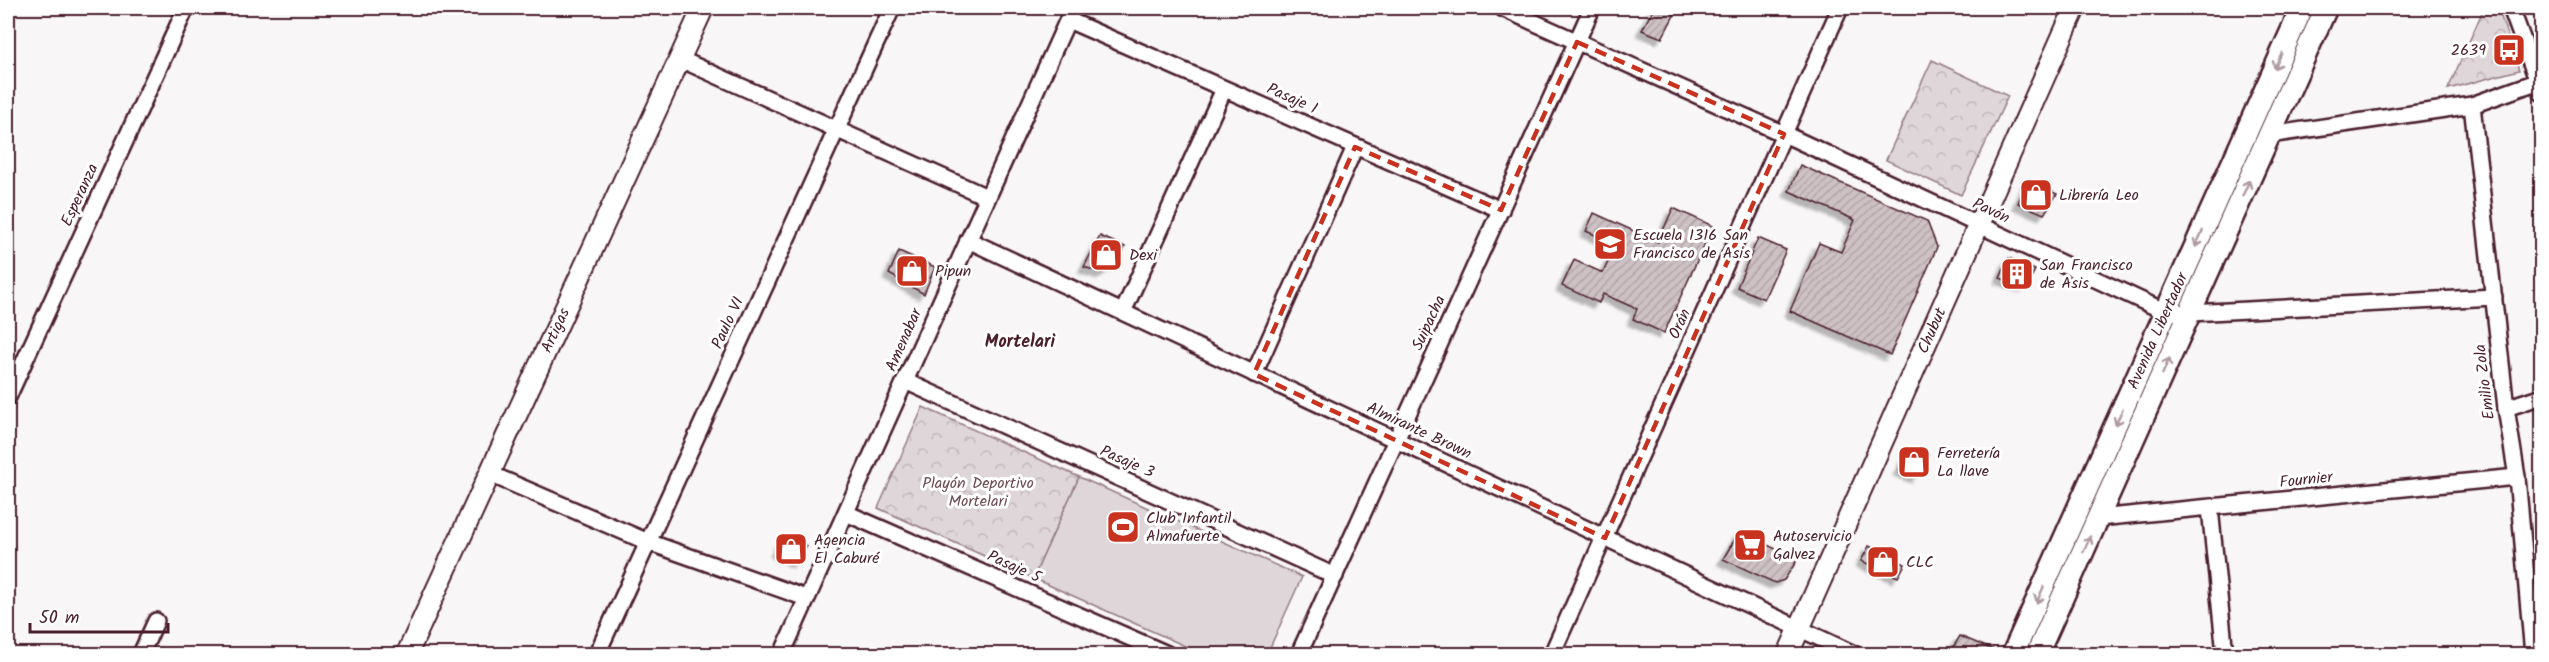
<svg xmlns="http://www.w3.org/2000/svg" width="2549" height="662" font-family="Kalam,sans-serif">
  <style>
    .green { fill: #ded6d9; stroke: #947a82; stroke-width: 1.5 }
    .forest { fill: url(#forest-crowns); stroke: #947a82; stroke-width: 1.5 }
    .building { fill: url(#building-hatch); stroke: #4a1f2b; stroke-width: 1.5; filter: url(#shadow) }
    .lines { fill: none; stroke-linecap: round; stroke-linejoin: round }
    .minor-casing { stroke: #4a1f2b; stroke-width: 20 }
    .tertiary-casing { stroke: #4a1f2b; stroke-width: 24 }
    .secondary-casing { stroke: #4a1f2b; stroke-width: 26 }
    .minor { stroke: #fff; stroke-width: 15 }
    .tertiary { stroke: #fff; stroke-width: 20 }
    .secondary { stroke: #fff; stroke-width: 21 }
    .oneway { stroke: #ae9aa0 }
    .marked { fill: none; stroke: #c8321e; stroke-width: 4.5; stroke-dasharray: 12 8; stroke-linejoin: round }
    .labels { text-anchor: middle; dominant-baseline: central; stroke-width: 6; stroke-linejoin: round; paint-order: stroke }
    .poi-label { font-size: 16px; fill: #4a1f2b; stroke: #fff; text-anchor: start }
    .street-label { font-size: 16px; fill: #4a1f2b; stroke: #fff }
    .park-label { font-size: 16px; fill: #6f4d56; stroke: #fff }
    .neighbourhood-label { font-size: 18px; font-weight: bold; fill: #4a1f2b; stroke: #fff }
  </style>
  <defs>
    <pattern id="forest-crowns" width="20" height="18" patternUnits="userSpaceOnUse" patternTransform="scale(1.5)"><rect width="20" height="18" fill="#ded6d9"/><path d="M2 6a3 3 0 1 1 6 0M12 15a3 3 0 1 1 6 0" fill="none" stroke="#c0b7ba"/></pattern>
    <pattern id="building-hatch" width="6" height="6" patternUnits="userSpaceOnUse" patternTransform="scale(1.5)"><rect width="6" height="6" fill="#cdc1c4"/><path d="M-1 1l2-2M0 6l6-6M5 7l2-2" fill="none" stroke="#b2a5a9"/></pattern>
    <filter id="shadow"><feDropShadow dx="-5.5" dy="5.5" stdDeviation="1.5" flood-color="#0004"/></filter>
  </defs>
  <rect width="100%" height="100%" fill="#f8f6f7"/>
  <filter id="ink" filterUnits="userSpaceOnUse"><feTurbulence type="fractalNoise" baseFrequency=".0167" numOctaves="2"/><feDisplacementMap in="SourceGraphic" scale="12" xChannelSelector="R" yChannelSelector="G"/><feConvolveMatrix kernelMatrix="1 2 1 2 8 2 1 2 1" color-interpolation-filters="sRGB"/></filter>
  <g filter="url(#ink)">
    <polygon class="green" points="1079,477 1302,577 1267,654 1203,654 1033,578"/>
    <g class="forest">
      <polygon points="2484,8 2498,8 2519,70 2448,89"/>
      <polygon points="1932,60 2008,96 1961,195 1886,160"/>
      <polygon points="923,407 1079,477 1033,578 878,508"/>
    </g>
    <g class="building">
      <polygon points="1654,8 1678,8 1662,38 1642,30"/>
      <polygon points="1800,165 1927,221 1937,247 1890,355 1790,311 1819,243 1841,252 1855,220 1789,191"/>
      <polygon points="2027,180 2057,194 2044,214 2018,203"/>
      <polygon points="1673,208 1713,226 1664,333 1633,319 1637,309 1603,294 1599,303 1562,286 1574,260 1603,273 1616,244 1586,231 1594,213 1658,242"/>
      <polygon points="1100,236 1125,247 1118,263 1102,273 1084,267"/>
      <polygon points="1758,238 1786,250 1764,299 1737,287"/>
      <polygon points="899,251 935,267 924,294 889,274"/>
      <polygon points="2009,258 2035,270 2026,287 2000,278"/>
      <polygon points="1910,448 1928,455 1917,477 1899,470"/>
      <polygon points="1739,532 1798,559 1784,580 1775,583 1723,559"/>
      <polygon points="784,536 807,546 798,562 776,551"/>
      <polygon points="1869,546 1905,564 1898,577 1861,561"/>
      <polygon points="1960,636 2001,653 2000,654 1949,654"/>
    </g>
    <g class="lines">
      <g class="minor-casing">
        <g id="minor">
          <polyline points="1502,8 1784,134 2166,312 2190,313 2494,297"/>
          <polyline points="2511,8 2542,93"/>
          <polyline points="1068,20 1501,210"/>
          <polyline points="680,59 987,197"/>
          <polyline points="2472,105 2506,408 2517,477 2533,654"/>
          <polyline points="2269,135 2472,105 2542,80"/>
          <polyline points="968,240 1854,654"/>
          <polyline points="1123,312 1224,89"/>
          <polyline points="1254,374 1355,147"/>
          <polyline points="905,381 1335,576"/>
          <polyline points="8,397 186,8"/>
          <polyline points="2506,408 2542,396"/>
          <polyline points="490,474 648,542 806,598"/>
          <polyline points="2210,508 2225,654"/>
          <polyline points="846,513 1167,654"/>
          <polyline points="2098,518 2517,477"/>
          <polyline points="141,654 156,621"/>
          <polyline points="597,654 892,8"/>
          <polyline points="782,654 1073,8"/>
          <polyline points="1299,654 1592,8"/>
          <polyline points="1552,654 1840,8"/>
        </g>
      </g>
      <g class="tertiary-casing">
        <g id="tertiary">
          <path id="s1" d="M407,654L703,8"/>
          <path id="s2" d="M1788,654L2075,8"/>
        </g>
      </g>
      <g class="secondary-casing">
        <g id="secondary">
          <path id="s3" d="M2013,654L2302,8"/>
          <polyline points="2037,654 2326,8"/>
        </g>
      </g>
      <use href="#minor" class="minor"/>
      <use href="#tertiary" class="tertiary"/>
      <use href="#secondary" class="secondary"/>
    </g>
    <defs><path id="oneway-shaft" d="M-6 0H5M1.5-3L5.5 0L1.5 3" fill="none" stroke-width="1.6" stroke-linecap="round" stroke-linejoin="round" transform="scale(1.5)"/></defs>
    <g class="oneway">
      <use href="#oneway-shaft" transform="translate(2278 61) rotate(114)"/>
      <use href="#oneway-shaft" transform="translate(2246 188) rotate(-66)"/>
      <use href="#oneway-shaft" transform="translate(2199 239) rotate(114)"/>
      <use href="#oneway-shaft" transform="translate(2166 366) rotate(-66)"/>
      <use href="#oneway-shaft" transform="translate(2119 417) rotate(114)"/>
      <use href="#oneway-shaft" transform="translate(2087 544) rotate(-66)"/>
      <use href="#oneway-shaft" transform="translate(2040 595) rotate(114)"/>
    </g>
  </g>
  <path class="marked" d="M1577,42L1784,134L1605,538L1254,374L1355,147L1501,210Z"/>
  <defs>
    <g id="bus-square" transform="scale(1.725)"><rect x="-9" y="-9" width="18" height="18" rx="4" fill="#c8321e" stroke="#fff"/><path d="M-5-6H5V4H4V6H2V4H-2V6H-4V4H-5ZM-3.5-4V0h7V-4ZM-3.5 1.2v1.5H-2V1.2ZM2 1.2v1.5H3.5V1.2Z" fill="#fff"/></g>
    <g id="shop-square" transform="scale(1.725)"><rect x="-9" y="-9" width="18" height="18" rx="4" fill="#c8321e" stroke="#fff"/><path d="M-5-2.5h2.3a2.7 3.5 0 0 1 5.4 0H5L5.5 6h-11ZM-1.5-2.5h3a1.5 2.3 0 0 0-3 0Z" fill="#fff"/></g>
    <g id="school-square" transform="scale(1.725)"><rect x="-9" y="-9" width="18" height="18" rx="4" fill="#c8321e" stroke="#fff"/><path d="M0-5L7-2L0 1L-7-2ZM-4 1L0 2.5L4 1V4Q0 6-4 4Z" fill="#fff"/></g>
    <g id="building-square" transform="scale(1.725)"><rect x="-9" y="-9" width="18" height="18" rx="4" fill="#c8321e" stroke="#fff"/><path d="M-4-6H4V6H1V3H-1V6H-4ZM-2.5-4.3h1.7v1.8h-1.7ZM.8-4.3h1.7v1.8H.8ZM-2.5-1h1.7V.8h-1.7ZM.8-1h1.7V.8H.8Z" fill="#fff"/></g>
    <g id="stadium-square" transform="scale(1.725)"><rect x="-9" y="-9" width="18" height="18" rx="4" fill="#c8321e" stroke="#fff"/><path d="M0-5a6.5 5 0 1 0 0 10a6.5 5 0 1 0 0-10ZM-3.5-1.8h7v3.6h-7Z" fill="#fff"/></g>
    <g id="supermarket-square" transform="scale(1.725)"><rect x="-9" y="-9" width="18" height="18" rx="4" fill="#c8321e" stroke="#fff"/><path d="M-6-5.5h2.5l.6 2H6L4.5 2H-2.5L-4.4-4H-6ZM-1.5 3.2a1.3 1.3 0 1 0 .1 0ZM3 3.2a1.3 1.3 0 1 0 .1 0Z" fill="#fff"/></g>
  </defs>
  <g fill-rule="evenodd">
    <use href="#bus-square" x="2509" y="50"/>
    <use href="#shop-square" x="2036" y="195"/>
    <use href="#school-square" x="1610" y="244"/>
    <use href="#shop-square" x="1106" y="255"/>
    <use href="#shop-square" x="912" y="271"/>
    <use href="#building-square" x="2017" y="274"/>
    <use href="#shop-square" x="1914" y="462"/>
    <use href="#stadium-square" x="1123" y="527"/>
    <use href="#supermarket-square" x="1750" y="545"/>
    <use href="#shop-square" x="791" y="549"/>
    <use href="#shop-square" x="1883" y="562"/>
  </g>
  <g class="labels">
    <g class="poi-label">
      <text x="2486" y="50" text-anchor="end">2639</text>
      <text x="2059" y="195">Librería Leo</text>
      <text x="1633" y="235">Escuela 1316 San<tspan x="1633" dy="18">Francisco de Asis</tspan></text>
      <text x="1129" y="255">Dexi</text>
      <text x="2040" y="265">San Francisco<tspan x="2040" dy="18">de Asis</tspan></text>
      <text x="935" y="271">Pipun</text>
      <text x="1937" y="453">Ferretería<tspan x="1937" dy="18">La llave</tspan></text>
      <text x="1146" y="518">Club Infantil<tspan x="1146" dy="18">Almafuerte</tspan></text>
      <text x="1773" y="536">Autoservicio<tspan x="1773" dy="18">Galvez</tspan></text>
      <text x="814" y="540">Agencia<tspan x="814" dy="18">El Caburé</tspan></text>
      <text x="1906" y="562">CLC</text>
    </g>
    <g class="street-label">
      <text transform="translate(1292 99) rotate(24)">Pasaje 1</text>
      <text transform="translate(80 195) rotate(-65)">Esperanza</text>
      <text transform="translate(1991 211) rotate(25)">Pavón</text>
      <text transform="translate(728 323) rotate(-65)">Paulo VI</text>
      <text transform="translate(1429 323) rotate(-65)">Suipacha</text>
      <text transform="translate(1680 324) rotate(-66)">Orán</text>
      <text stroke="none"><textPath href="#s1" startOffset="356">Artigas</textPath></text>
      <text stroke="none"><textPath href="#s2" startOffset="354">Chubut</textPath></text>
      <text stroke="none"><textPath href="#s3" startOffset="354">Avenida Libertador</textPath></text>
      <text transform="translate(904 340) rotate(-66)">Amenabar</text>
      <text transform="translate(2485 382) rotate(-97)">Emilio Zola</text>
      <text transform="translate(1419 431) rotate(25)">Almirante Brown</text>
      <text transform="translate(1127 462) rotate(24)">Pasaje 3</text>
      <text transform="translate(2306 480) rotate(-6)">Fournier</text>
      <text transform="translate(1014 567) rotate(24)">Pasaje 5</text>
    </g>
    <g class="park-label">
      <text x="978" y="483">Playón Deportivo<tspan x="978" dy="18">Mortelari</tspan></text>
    </g>
    <g class="neighbourhood-label">
      <text x="1020" y="342">Mortelari</text>
    </g>
  </g>
  <rect width="2549" height="662" fill="none" stroke="#fff" stroke-width="30"/>
  <rect x="15" y="15" width="2519" height="632" fill="none" stroke="#4a1f2b" stroke-width="2" filter="url(#ink)"/>
  <path d="M30 623v9h138v-9" fill="none" stroke="#4a1f2b" stroke-width="3"/>
  <text x="39" y="623" font-size="18" fill="#4a1f2b" stroke="#ffffff" stroke-width="4.5" paint-order="stroke">50 m</text>
</svg>
